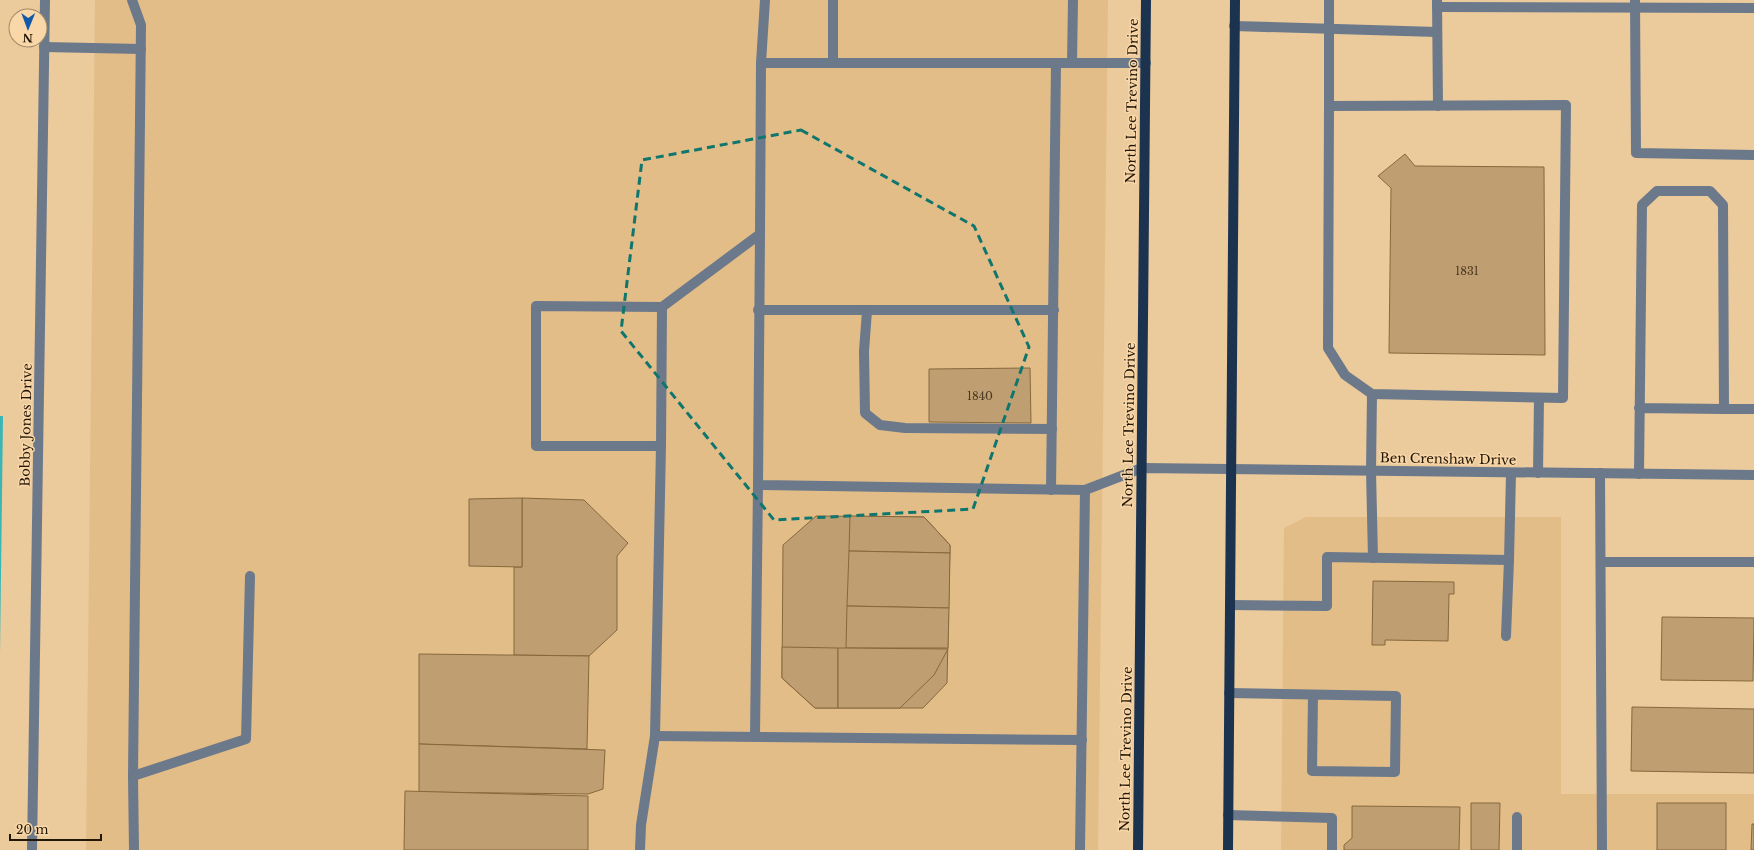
<svg xmlns="http://www.w3.org/2000/svg" width="1754" height="850" font-family="'Libre Baskerville',serif">
  <style>
    .built { fill: #e3bd88 }
    .water { fill: #3cb5b5 }
    .building { fill: #bf9f72; stroke: #86683c }
    .lines { fill: none; stroke-linecap: round; stroke-linejoin: round }
    .minor { stroke: #6b798b; stroke-width: 10 }
    .major { stroke: #1c3350; stroke-width: 10 }
    .marked { fill: none; stroke: #0f766e; stroke-width: 3; stroke-dasharray: 8 5; stroke-linejoin: round }
    .labels { text-anchor: middle; dominant-baseline: central; stroke-width: 3; stroke-linejoin: round; paint-order: stroke }
    .number-label { font-size: 11px; fill: #493820 }
    .street-label { font-size: 13px; fill: #221605; stroke: #f9d7a9 }
  </style>
  <rect width="100%" height="100%" fill="#ebca9c"/>
  <g class="built">
    <polygon points="95,0 1108,0 1098,850 86,850"/>
    <polygon points="1306,517 1561,517 1561,794 1754,794 1754,850 1281,850 1284,528"/>
  </g>
  <polygon class="water" points="0,416 3,416 0,654"/>
  <g class="building">
    <polygon points="1405,154 1415,166 1544,167 1545,355 1389,353 1391,188 1378,176"/>
    <polygon points="1030,368 1031,423 929,422 929,369"/>
    <polygon points="522,498 584,500 628,543 617,556 617,630 589,656 514,655 514,567 522,567"/>
    <polygon points="522,498 522,567 469,566 469,499"/>
    <polygon points="816,516 924,517 950,545 947,683 923,708 815,708 782,678 783,545"/>
    <polygon points="850,516 924,517 950,545 950,553 849,551"/>
    <polygon points="849,551 950,553 949,608 847,606"/>
    <polygon points="1373,581 1454,582 1454,594 1449,594 1448,641 1385,640 1385,645 1372,645"/>
    <polygon points="847,606 949,608 948,648 846,648"/>
    <polygon points="1662,617 1754,618 1753,681 1661,680"/>
    <polygon points="782,647 838,648 838,708 815,708 782,678"/>
    <polygon points="838,648 846,648 948,649 934,675 900,708 838,708"/>
    <polygon points="419,654 589,656 587,749 419,744"/>
    <polygon points="1632,707 1754,709 1754,773 1631,771"/>
    <polygon points="419,744 605,750 603,789 588,794 419,792"/>
    <polygon points="405,791 588,796 588,850 404,850"/>
    <polygon points="1471,803 1500,803 1499,850 1471,850"/>
    <rect x="1657" y="803" width="69" height="47"/>
    <polygon points="1352,806 1460,807 1459,850 1344,850 1344,845 1352,838"/>
    <polygon points="1752,824 1754,824 1754,850 1751,850"/>
  </g>
  <g class="lines">
    <g class="minor">
      <polyline points="132,0 141,25 133,776 246,739 250,576"/>
      <polyline points="1329,0 1329,106"/>
      <polyline points="1437,0 1438,106"/>
      <polyline points="1635,0 1636,153 1754,155"/>
      <polyline points="1437,7 1754,8"/>
      <polyline points="1234,26 1437,32"/>
      <polyline points="44,47 141,49"/>
      <polyline points="761,63 1146,63"/>
      <polyline points="833,63 833,0"/>
      <polyline points="1072,63 1073,0"/>
      <polygon points="1566,105 1563,398 1372,394 1345,375 1328,348 1329,106"/>
      <polyline points="760,234 758,485 1085,490"/>
      <polyline points="758,310 1054,310"/>
      <polyline points="867,311 864,351 865,413 880,425 905,428 1052,429"/>
      <polyline points="1372,394 1371,471 1373,558"/>
      <polyline points="1724,409 1754,409"/>
      <polyline points="661,446 536,446 536,306 662,307"/>
      <polyline points="1538,473 1539,398"/>
      <polyline points="1600,473 1602,850"/>
      <polyline points="1639,474 1642,205 1657,191 1710,191 1723,205 1724,409 1639,408"/>
      <polyline points="1051,490 1056,63"/>
      <polyline points="1509,560 1511,473"/>
      <polyline points="1601,562 1754,562"/>
      <polyline points="1230,605 1327,606 1327,557 1509,560 1506,636"/>
      <polyline points="1229,693 1396,696 1395,772 1312,771 1313,695"/>
      <polyline points="655,736 1082,740"/>
      <polyline points="755,736 758,485"/>
      <polyline points="133,776 134,850"/>
      <polyline points="1228,815 1332,818 1332,850"/>
      <polyline points="32,850 45,0"/>
      <polyline points="640,850 641,825 655,736 661,446 662,307 760,234 761,63 765,0"/>
      <polyline points="1080,850 1085,490 1142,468 1754,475"/>
      <polyline points="1517,850 1517,817"/>
    </g>
    <g class="major">
      <polyline points="1138,850 1146,0"/>
      <polyline points="1228,850 1235,0"/>
    </g>
  </g>
  <path class="marked" d="M801,130L974,226L1029,347L973,509L774,520L621,331L642,160Z"/>
  <g class="labels">
    <g class="number-label">
      <text x="1467" y="271">1831</text>
      <text x="980" y="396">1840</text>
    </g>
    <g class="street-label">
      <text transform="translate(1132 101) rotate(-89)">North Lee Trevino Drive</text>
      <text transform="translate(26 425) rotate(-89)">Bobby Jones Drive</text>
      <text transform="translate(1129 425) rotate(-89)">North Lee Trevino Drive</text>
      <text transform="translate(1448 459) rotate(1)">Ben Crenshaw Drive</text>
      <text transform="translate(1126 749) rotate(-89)">North Lee Trevino Drive</text>
    </g>
  </g>
  <g transform="translate(28 28) rotate(181)"><circle r="19" fill="#f9d7a9" stroke="#a38a67"/>
  <path d="M0-3L7 15L0 10L-7 15Z" fill="#1359a9"/>
  <text y="-6" font-size="11" font-weight="bold" text-anchor="middle" fill="#221605">N</text>
  </g>
  <path d="M10 834v6h91v-6" fill="none" stroke="#221605" stroke-width="2"/>
  <text x="16" y="834" font-size="12" fill="#221605" stroke="#f9d7a9" stroke-width="3" paint-order="stroke">20 m</text>
</svg>
